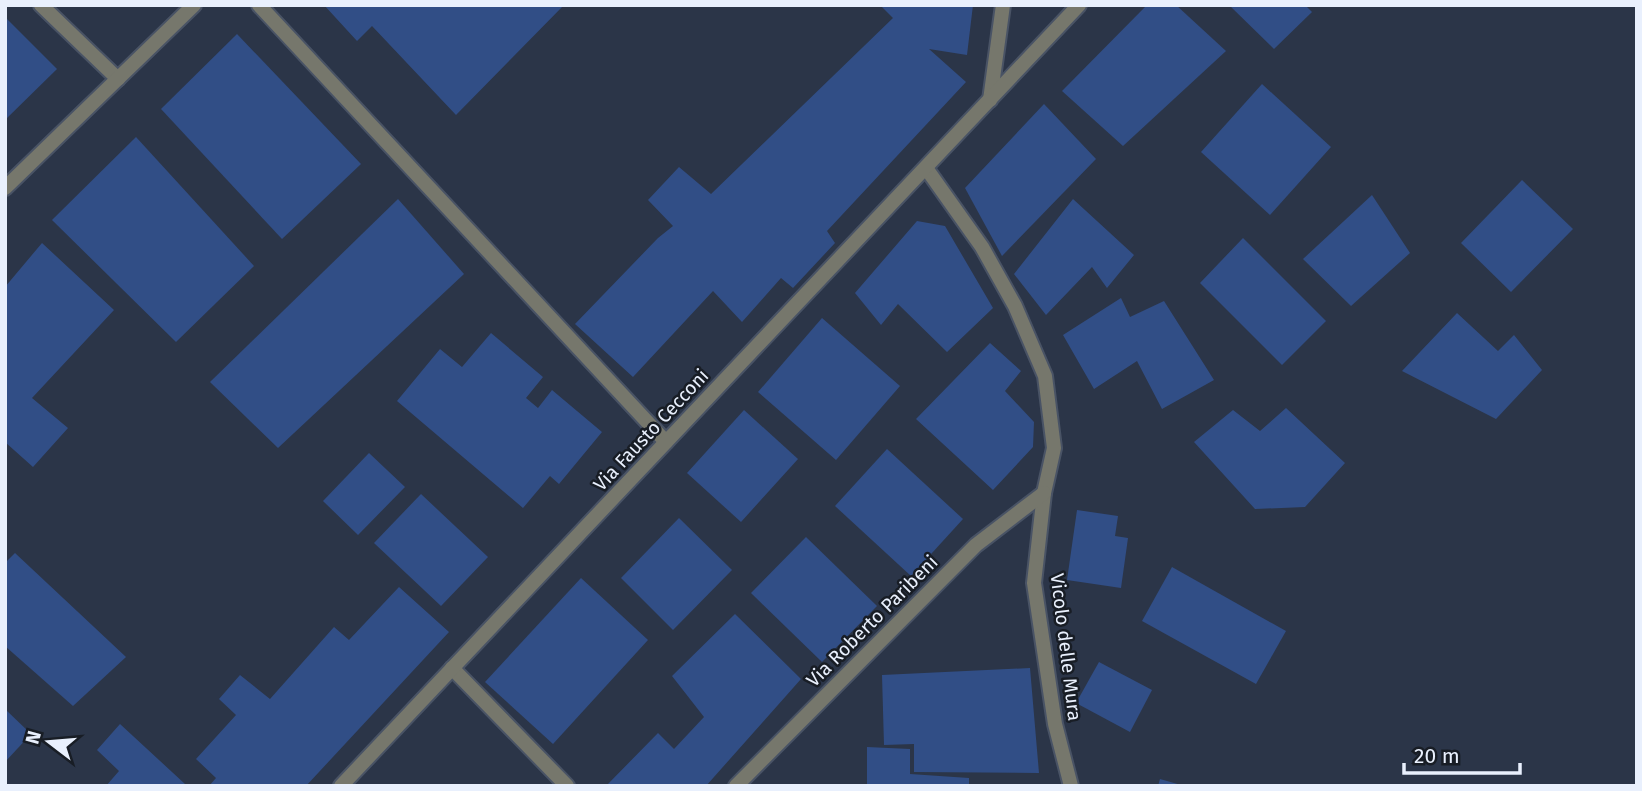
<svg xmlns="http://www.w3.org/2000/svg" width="1642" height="791" font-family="'Fira Sans',sans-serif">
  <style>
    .building { fill: #314e86 }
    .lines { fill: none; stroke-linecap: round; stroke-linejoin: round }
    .pedestrian-casing { stroke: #495365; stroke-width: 18 }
    .minor-casing { stroke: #495365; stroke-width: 18 }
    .tertiary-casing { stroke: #495365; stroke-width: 18 }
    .pedestrian { stroke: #76776c; stroke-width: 14 }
    .minor { stroke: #76776c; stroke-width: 14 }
    .tertiary { stroke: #76776c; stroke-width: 14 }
    .labels { text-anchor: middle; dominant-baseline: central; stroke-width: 5; stroke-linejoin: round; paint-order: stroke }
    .street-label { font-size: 19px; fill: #e9f0fd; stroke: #181d25 }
  </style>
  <rect width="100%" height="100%" fill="#2b3548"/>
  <g class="building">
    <polygon points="324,5 564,5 456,115 372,26 357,41"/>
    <polygon points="880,5 973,5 967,55 929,49 966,82 827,231 835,243 793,288 781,278 742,322 713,291 633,377 575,324 658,238 673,226 648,200 679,167 711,194 893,18"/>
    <polygon points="1147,5 1176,5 1226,51 1123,146 1062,91"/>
    <polygon points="1229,5 1305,5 1312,12 1274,49"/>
    <polygon points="5,17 57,69 5,120"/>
    <polygon points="237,34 361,164 282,239 161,109"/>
    <polygon points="1262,84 1331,147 1270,215 1201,152"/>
    <polygon points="1044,104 1096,159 1002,256 965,188"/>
    <polygon points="136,137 254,266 176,342 52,220"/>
    <polygon points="1522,180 1573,229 1511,292 1461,243"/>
    <polygon points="1372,195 1410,253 1351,306 1303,259"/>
    <polygon points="398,199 464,274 278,448 210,382"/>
    <polygon points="1073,199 1134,255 1107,288 1092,267 1046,315 1014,274"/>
    <polygon points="917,221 945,226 993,308 947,352 898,304 881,325 855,293"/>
    <polygon points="1243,238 1326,321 1282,365 1200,283"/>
    <polygon points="42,243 114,310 32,398 68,428 33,467 5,442 5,287"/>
    <polygon points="1121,298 1130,317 1164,301 1214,380 1162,409 1137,361 1094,389 1063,335"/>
    <polygon points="1457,313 1498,351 1514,335 1542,370 1496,419 1402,371"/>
    <polygon points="822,318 900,386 836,460 758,392"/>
    <polygon points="491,333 543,377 526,398 538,408 552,390 602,432 559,484 550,476 523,508 397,401 440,349 462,367"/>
    <polygon points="990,343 1021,371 1005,391 1034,422 1033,447 993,490 916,419"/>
    <polygon points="1286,408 1345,463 1305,507 1255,509 1194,442 1233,410 1260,431"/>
    <polygon points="744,410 798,459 741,522 687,473"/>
    <polygon points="887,449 963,519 911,576 835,506"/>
    <polygon points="369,453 405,487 358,535 323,501"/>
    <polygon points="421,494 488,557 441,606 374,543"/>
    <polygon points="1077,510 1118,516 1115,536 1128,538 1121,588 1067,580"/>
    <polygon points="679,518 732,570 673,630 621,578"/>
    <polygon points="806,537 877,606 822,662 751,593"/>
    <polygon points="15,553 126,657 73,706 5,646 5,563"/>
    <polygon points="1172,567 1286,631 1256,684 1142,621"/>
    <polygon points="581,578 648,640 553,744 485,682"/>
    <polygon points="399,587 449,632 306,786 209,786 216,778 196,759 236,715 219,699 240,675 270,699 334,627 349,640"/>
    <polygon points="735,614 801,679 706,786 606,786 658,733 674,749 704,717 672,676"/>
    <polygon points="1099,662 1152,690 1130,732 1076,703"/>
    <polygon points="1030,668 1039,773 914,772 914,744 884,745 882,675"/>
    <polygon points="5,709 31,734 5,762"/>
    <polygon points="120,724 185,784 183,786 106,786 119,771 97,750"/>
    <polygon points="867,747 910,749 910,774 969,778 969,786 867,786"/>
    <polygon points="1160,779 1181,785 1181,786 1158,786"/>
  </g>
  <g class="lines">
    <g class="pedestrian-casing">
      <polyline id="pedestrian" points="259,5 666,442"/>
    </g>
    <g class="minor-casing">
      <g id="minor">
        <polyline points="41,5 118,79"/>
        <polyline points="990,100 1003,5"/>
        <polyline points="926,168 982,247 1015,306 1045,376 1054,448 1044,493 1034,583 1055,724 1071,786"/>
        <polyline points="452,668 567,786"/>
        <polyline points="341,786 1079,5"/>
        <polyline points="736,786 976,545 1044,493"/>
      </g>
    </g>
    <g class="tertiary-casing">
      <polyline id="tertiary" points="5,188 194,5"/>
    </g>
    <use href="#pedestrian" class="pedestrian"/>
    <use href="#minor" class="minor"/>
    <use href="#tertiary" class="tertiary"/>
  </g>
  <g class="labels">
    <g class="street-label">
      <text transform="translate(651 430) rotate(-47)">Via Fausto Cecconi</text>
      <text transform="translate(872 621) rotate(-45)">Via Roberto Paribeni</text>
      <text transform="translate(1066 647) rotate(83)">Vicolo delle Mura</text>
    </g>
  </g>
  <rect width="1642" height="791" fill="none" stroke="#e9f0fd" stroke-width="14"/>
  <g transform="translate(49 742) rotate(286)" stroke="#181d25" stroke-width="5" paint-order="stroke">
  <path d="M0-5L12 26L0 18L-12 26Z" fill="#e9f0fd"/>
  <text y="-10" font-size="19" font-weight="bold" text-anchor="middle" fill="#e9f0fd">N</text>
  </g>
  <path d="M1404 763v10h116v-10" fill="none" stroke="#e9f0fd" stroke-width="3.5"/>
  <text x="1414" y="763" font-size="21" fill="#e9f0fd" stroke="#181d25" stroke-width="5" paint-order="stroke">20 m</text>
</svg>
